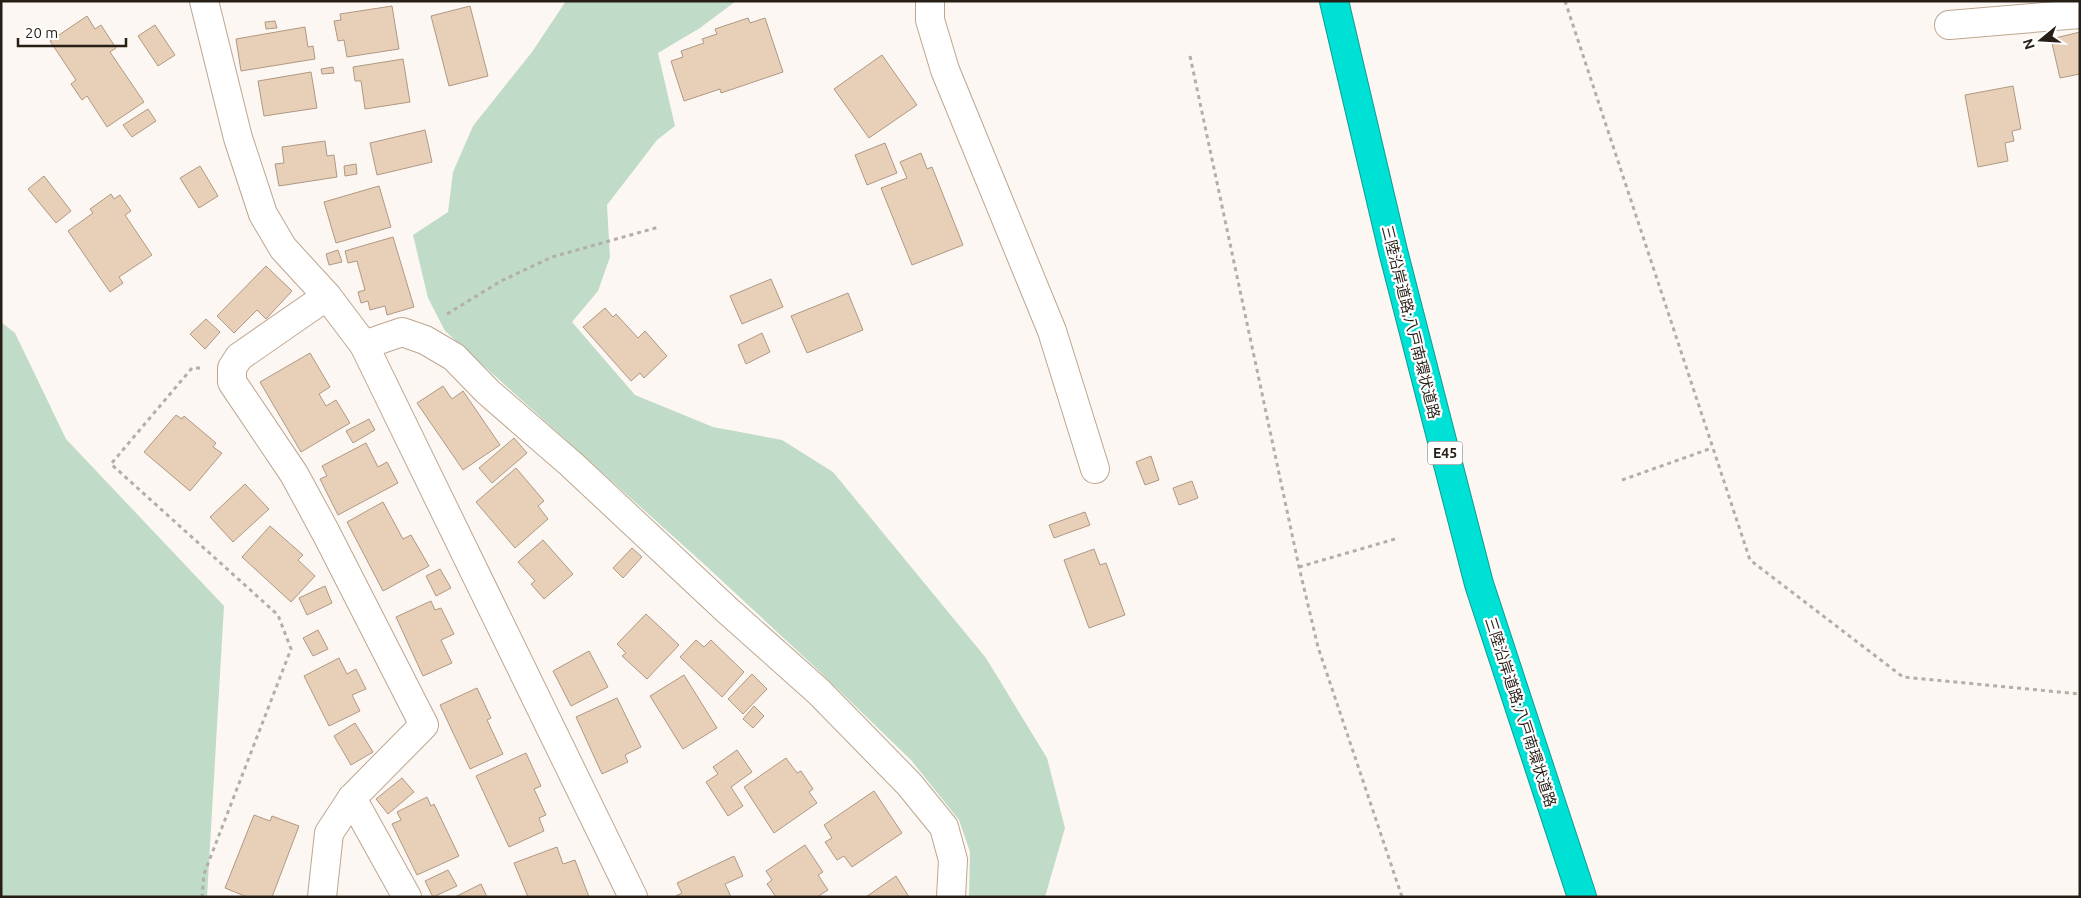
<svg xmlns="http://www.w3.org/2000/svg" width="2081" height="898" font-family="Ubuntu,'Noto Sans JP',sans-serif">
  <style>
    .green { fill: #c0dcc8 }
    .building { fill: #e7cfb8; stroke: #b09983 }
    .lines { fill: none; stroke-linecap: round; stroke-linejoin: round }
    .street-casing { stroke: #bda690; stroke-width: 30 }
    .highway-casing { stroke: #0e9d93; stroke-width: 30 }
    .path { stroke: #b4aea8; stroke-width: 3; stroke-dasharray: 4 4; stroke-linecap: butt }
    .street { stroke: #fff; stroke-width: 28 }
    .highway { stroke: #00e1d6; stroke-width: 28 }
    .labels { text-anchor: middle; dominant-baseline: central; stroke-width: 4.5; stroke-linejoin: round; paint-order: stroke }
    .shield { fill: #fff; stroke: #68625c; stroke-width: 1 }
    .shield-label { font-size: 14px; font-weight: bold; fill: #271e16 }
    .street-label { font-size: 15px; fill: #271e16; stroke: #fff }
  </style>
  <rect width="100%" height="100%" fill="#fcf7f2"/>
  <g class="green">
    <polygon points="566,1 736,1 700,28 658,53 675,126 657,140 607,205 610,257 598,291 572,322 635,395 713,427 782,440 833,472 986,658 1047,758 1065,828 1045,897 969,897 970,852 959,820 911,760 817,669 705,565 445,331 428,298 413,235 448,212 453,172 473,126 532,52"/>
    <polygon points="1,322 15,333 66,439 224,606 207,897 1,897"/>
  </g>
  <g class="building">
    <polygon points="392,6 399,49 347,57 344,40 338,41 334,21 341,20 340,14"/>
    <polygon points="470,6 488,76 449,86 431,16"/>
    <polygon points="87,16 95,29 101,25 116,48 110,52 144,102 107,127 87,96 82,100 71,84 76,80 50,41"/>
    <polygon points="748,18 750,23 765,18 783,72 721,93 720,89 684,101 671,61 683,57 681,51 704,43 702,39 717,34 715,29"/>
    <polygon points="275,21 277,28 266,29 265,22"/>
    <polygon points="155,25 175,55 158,66 138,36"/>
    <polygon points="305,27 308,47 313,46 315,59 241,71 236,39"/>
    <polygon points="2080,32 2080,74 2060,78 2051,39"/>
    <polygon points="882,55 917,105 869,138 834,89"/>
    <polygon points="403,59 410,102 365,109 361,81 355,81 353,67"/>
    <polygon points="333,67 334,73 322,74 321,69"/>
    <polygon points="311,72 317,108 264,116 258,81"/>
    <polygon points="2013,86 2021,129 2012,131 2014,141 2005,143 2008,161 1978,167 1965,95"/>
    <polygon points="148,109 156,121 132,137 123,125"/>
    <polygon points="425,130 432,162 377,175 370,143"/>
    <polygon points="325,141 327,156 334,155 337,177 279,186 275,164 284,163 282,147"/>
    <polygon points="885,143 897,173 867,185 855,155"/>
    <polygon points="921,153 927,169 932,167 963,245 912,265 881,188 907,178 900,162"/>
    <polygon points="356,164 357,174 345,176 344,166"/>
    <polygon points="200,166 218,196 199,208 180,178"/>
    <polygon points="44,176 71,211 56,223 28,189"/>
    <polygon points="379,186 391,227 336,243 324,202"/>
    <polygon points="111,194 114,199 120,195 131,211 125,215 152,255 119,277 123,283 110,292 68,231 93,213 90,209"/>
    <polygon points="393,237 414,307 387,315 385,306 370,310 368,301 361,303 358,292 365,290 357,261 348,263 345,251"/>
    <polygon points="338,250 342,262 329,265 326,254"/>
    <polygon points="266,266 292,291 266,319 257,310 234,333 217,316"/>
    <polygon points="771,279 783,307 742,324 730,296"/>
    <polygon points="848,293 863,330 807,353 791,316"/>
    <polygon points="605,308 613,317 616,314 638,338 645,331 667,356 644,378 640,373 631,381 583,327"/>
    <polygon points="206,319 220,332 205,349 190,334"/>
    <polygon points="762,333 770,352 746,364 738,345"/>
    <polygon points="310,353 330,387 319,394 326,406 336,400 350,423 301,452 260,382"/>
    <polygon points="443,386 452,399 463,391 500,445 463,470 417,403"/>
    <polygon points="176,415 182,419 184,416 216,443 213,447 222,453 190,491 144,452"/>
    <polygon points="369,419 375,430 353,443 346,431"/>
    <polygon points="514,438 527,453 492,483 479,468"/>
    <polygon points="366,443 378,467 387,462 398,483 338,515 320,479 327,476 322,466"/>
    <polygon points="1151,456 1159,480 1145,485 1136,462"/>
    <polygon points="516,468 544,501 538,506 548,519 515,548 476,502"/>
    <polygon points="1192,481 1198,498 1179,505 1173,488"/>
    <polygon points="245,484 269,509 233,542 210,517"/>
    <polygon points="383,502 403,539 411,535 429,566 383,591 347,522"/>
    <polygon points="1085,512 1090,525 1054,538 1049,525"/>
    <polygon points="270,526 303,555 298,560 315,576 291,602 242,557"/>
    <polygon points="543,540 573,574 544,599 531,584 535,581 518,562"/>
    <polygon points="632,548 642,557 623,578 613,568"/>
    <polygon points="1094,549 1100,565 1106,563 1125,615 1089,628 1064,560"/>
    <polygon points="440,569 451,588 436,596 426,576"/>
    <polygon points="325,586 332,603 307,615 299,598"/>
    <polygon points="431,601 435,610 441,608 454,634 441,640 452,663 423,676 396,617"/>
    <polygon points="646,614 679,645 647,679 622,656 626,653 617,644"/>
    <polygon points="318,630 328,649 313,656 303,638"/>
    <polygon points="696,640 704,647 711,640 744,672 722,697 680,657"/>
    <polygon points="589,651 608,687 571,706 553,671"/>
    <polygon points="339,658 347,674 356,669 366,689 352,695 360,711 329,726 304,676"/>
    <polygon points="752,674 767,689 743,714 728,699"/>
    <polygon points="684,675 717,728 683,749 650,696"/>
    <polygon points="477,688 491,718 487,720 503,754 470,769 440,705"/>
    <polygon points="617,698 641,747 625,755 628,762 602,774 576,717"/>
    <polygon points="754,706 764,716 753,728 743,719"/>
    <polygon points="355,723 373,752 351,765 334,736"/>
    <polygon points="737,750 752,772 731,787 743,806 728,816 706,782 718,774 713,767"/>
    <polygon points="526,753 541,786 534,789 546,815 539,818 544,831 509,847 476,776"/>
    <polygon points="786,758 797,773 801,771 813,789 809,792 817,803 774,833 744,787"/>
    <polygon points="402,778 414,792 388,814 376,799"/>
    <polygon points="874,791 902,833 852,867 844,856 837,860 825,842 832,838 824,825"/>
    <polygon points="427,797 431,806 434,804 459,856 417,875 392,824 401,820 397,812"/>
    <polygon points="254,815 270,821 272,816 299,826 272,897 247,897 225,888"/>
    <polygon points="805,845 823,872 818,875 828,890 817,897 776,897 767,884 772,880 766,871"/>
    <polygon points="557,847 563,864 575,860 589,897 528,897 514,863"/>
    <polygon points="734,856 743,876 725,884 731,897 674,897 682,893 677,883"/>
    <polygon points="448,870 457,886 433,897 425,881"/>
    <polygon points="896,876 909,897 866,897"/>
    <polygon points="481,884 487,897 455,897"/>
  </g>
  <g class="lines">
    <g class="street-casing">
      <g id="street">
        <polyline points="204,1 238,138 263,214 283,248 327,296 364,345 633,897"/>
        <polyline points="930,1 930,20 945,70 1052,331 1095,469"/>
        <polyline points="1949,25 2080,14"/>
        <polyline points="364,345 402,332 425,340 454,357 488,392 571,464 727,610 819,692 909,784 944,827 953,860 951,897"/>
        <polyline points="352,798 407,897"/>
        <polyline points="322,897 329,833 352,798 424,725 326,533 294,474 232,382 232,368 239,357 327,296"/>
      </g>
    </g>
    <g class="highway-casing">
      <polyline id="highway" points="1334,1 1393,251 1479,584 1582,897"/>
    </g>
    <g class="path">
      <polyline points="1565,1 1750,560 1903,677 2080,694"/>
      <polyline points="1190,56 1299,567 1318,647 1402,897"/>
      <polyline points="447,314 501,281 552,257 659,227"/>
      <polyline points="200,368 192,368 111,464 278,615 291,649 204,874 202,897"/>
      <polyline points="1622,480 1712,448"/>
      <polyline points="1299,567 1395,539"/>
    </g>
    <use href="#street" class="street"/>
    <use href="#highway" class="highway"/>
  </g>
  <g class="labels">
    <rect class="shield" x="1427.5" y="441.5" width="35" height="23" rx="4"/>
    <g class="shield-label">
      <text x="1445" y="453">E45</text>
    </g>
    <g class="street-label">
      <text transform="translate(1411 322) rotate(76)">三陸沿岸道路;八戸南環状道路</text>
      <text transform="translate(1521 712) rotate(72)">三陸沿岸道路;八戸南環状道路</text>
    </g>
  </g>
  <rect width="2081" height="898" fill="none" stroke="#271e16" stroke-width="5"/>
  <g transform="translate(2041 40) rotate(252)" stroke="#ffffff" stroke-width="4" paint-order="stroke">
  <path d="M0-4L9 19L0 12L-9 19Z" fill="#271e16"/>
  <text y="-8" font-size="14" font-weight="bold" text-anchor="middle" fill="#271e16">N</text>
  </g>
  <path d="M18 38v8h108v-8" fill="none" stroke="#271e16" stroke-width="2.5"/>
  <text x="25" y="38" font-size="15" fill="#271e16" stroke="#ffffff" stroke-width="4" paint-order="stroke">20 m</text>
</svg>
